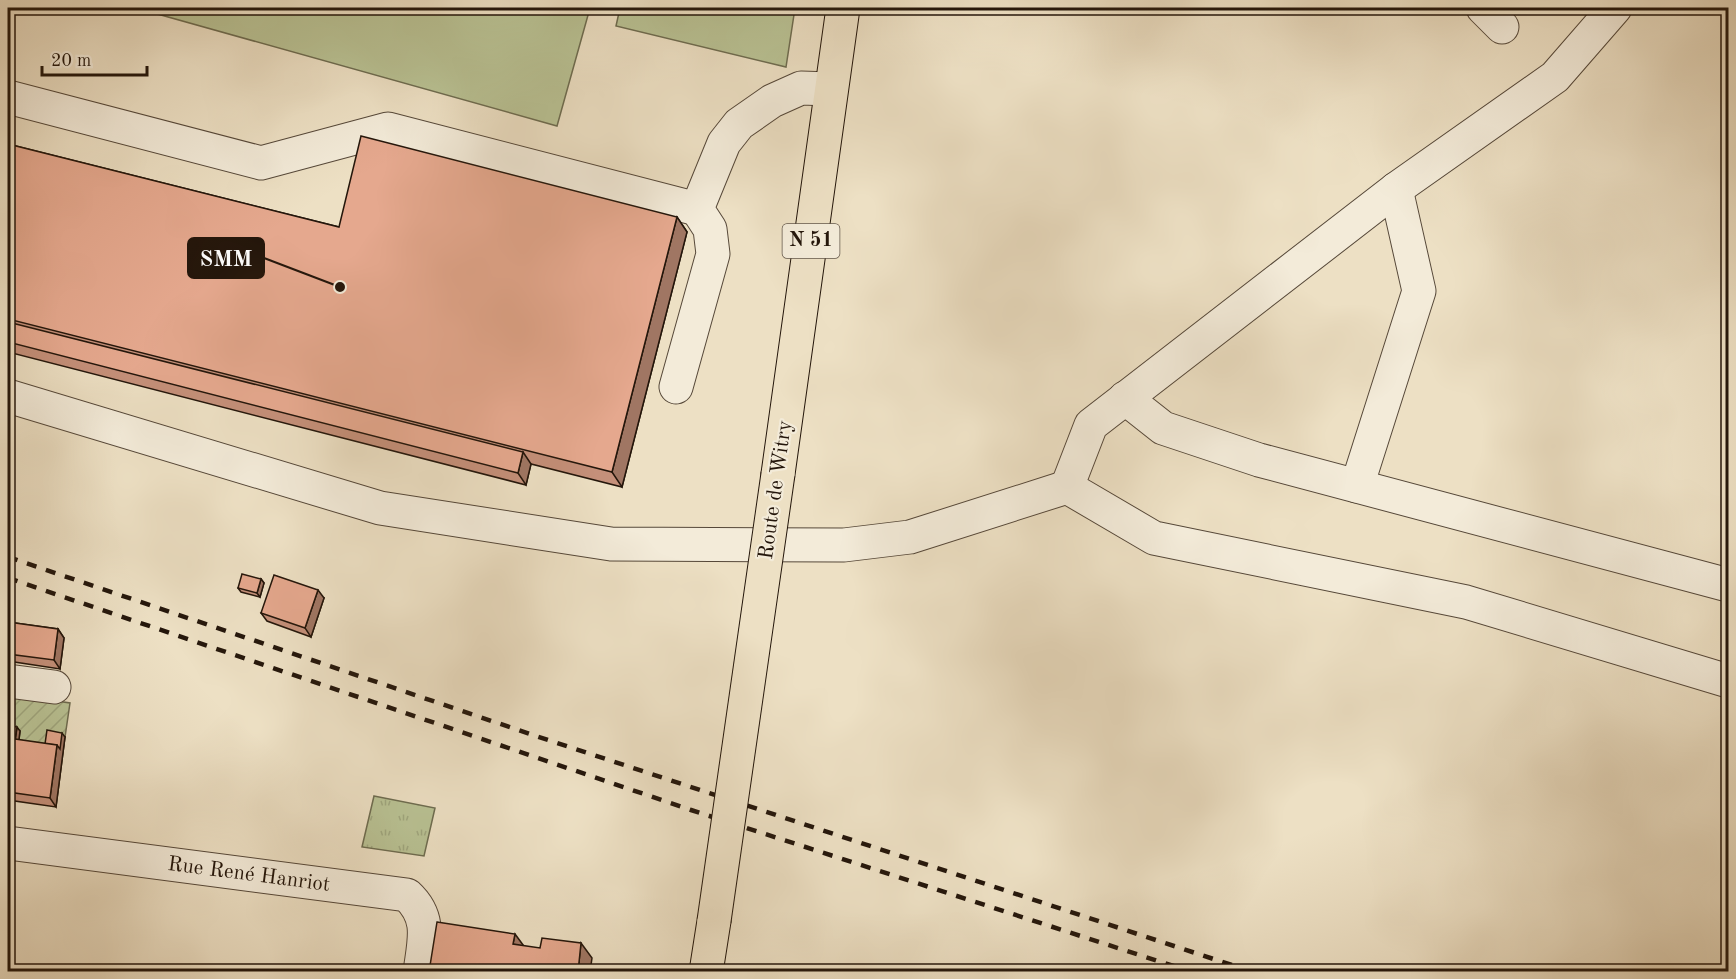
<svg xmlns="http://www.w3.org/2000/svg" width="1736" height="979" font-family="'Old Standard TT',serif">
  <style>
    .grass { fill: #b9c294; stroke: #6e6c50; stroke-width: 1.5 }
    .park { fill: url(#park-tufts); stroke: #6e6c50; stroke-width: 1.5 }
    .garden { fill: url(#garden-furrows); stroke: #6e6c50; stroke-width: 1.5 }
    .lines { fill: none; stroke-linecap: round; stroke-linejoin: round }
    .minor-casing { stroke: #564839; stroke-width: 35 }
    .major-casing { stroke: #24160b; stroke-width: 35 }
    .minor { stroke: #f3ebd9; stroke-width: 33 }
    .major { stroke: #ede0c4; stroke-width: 33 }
    .rail { stroke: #24160b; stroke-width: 4.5; stroke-dasharray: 10 10; stroke-linecap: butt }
    .major-bridge-casing { stroke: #24160b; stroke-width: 35; stroke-linecap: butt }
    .major-bridge { stroke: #ede0c4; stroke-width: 33 }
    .wall { fill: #c5907a; stroke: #24160b; stroke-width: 1.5 }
    .shaded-wall { fill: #a07663; stroke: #24160b; stroke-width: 1.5 }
    .building { fill: #e5a88e; stroke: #24160b; stroke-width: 1.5 }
    .labels { text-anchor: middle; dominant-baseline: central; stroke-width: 4.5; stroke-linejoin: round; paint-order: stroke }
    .shield { fill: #f3ebd9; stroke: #625649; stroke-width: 1.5 }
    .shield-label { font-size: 20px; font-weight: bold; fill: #24160b }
    .street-label { font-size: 21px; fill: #24160b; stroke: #f3ebd9 }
    .leader { fill: none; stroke: #24160b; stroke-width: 2 }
    .callout-dot { fill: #24160b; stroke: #f3ebd9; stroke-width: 2 }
    .callout { fill: #24160b; stroke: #24160b; stroke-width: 2 }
    .callout-label { font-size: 22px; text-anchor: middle; font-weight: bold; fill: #fff }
  </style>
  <defs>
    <pattern id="park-tufts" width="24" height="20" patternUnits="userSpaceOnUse" patternTransform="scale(1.5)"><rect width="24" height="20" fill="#b9c294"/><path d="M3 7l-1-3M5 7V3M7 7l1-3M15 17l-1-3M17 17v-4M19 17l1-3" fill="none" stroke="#9fa67e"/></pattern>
    <pattern id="garden-furrows" width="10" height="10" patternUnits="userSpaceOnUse" patternTransform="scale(1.5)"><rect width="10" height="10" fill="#b9c294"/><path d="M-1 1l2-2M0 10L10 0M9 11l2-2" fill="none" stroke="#9fa67e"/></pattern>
  </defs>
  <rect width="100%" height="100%" fill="#ede0c4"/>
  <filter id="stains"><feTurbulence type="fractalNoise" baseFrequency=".00333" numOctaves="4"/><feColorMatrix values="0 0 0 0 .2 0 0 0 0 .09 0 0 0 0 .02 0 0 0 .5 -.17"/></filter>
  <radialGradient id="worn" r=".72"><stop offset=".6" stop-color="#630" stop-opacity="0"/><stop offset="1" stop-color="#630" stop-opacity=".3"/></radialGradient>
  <g class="grass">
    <polygon points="136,8 590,8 557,126"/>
    <polygon points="620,8 795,8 786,67 616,26"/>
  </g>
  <polygon class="park" points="374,796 435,808 424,856 362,847"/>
  <polygon class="garden" points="8,694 70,703 65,737 47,751 18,747 8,729"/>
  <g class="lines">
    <g class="minor-casing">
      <g id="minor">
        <polyline points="1483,8 1502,27"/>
        <polyline points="1615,8 1555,77 1396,189 1091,425 1067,487 1154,538 1466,602 1728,681"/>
        <polyline points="8,97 261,163 388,129 697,209"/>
        <polyline points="676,387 713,254 710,229 697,209 724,143 739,124 772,101 801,88 831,89"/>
        <polyline points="8,396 380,508 611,544 844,545 910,537 1067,487"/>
        <polyline points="1125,398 1163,428 1259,460 1728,585"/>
        <polyline points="1357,486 1419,291 1396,189"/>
        <polyline points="8,681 54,687"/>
        <path id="s1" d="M8,843L407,895C432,918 424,941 420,972"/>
      </g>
    </g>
    <g class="major-casing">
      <g id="major">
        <polyline points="778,474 843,8"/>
        <polyline points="706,972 714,921"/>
      </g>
    </g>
    <use href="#minor" class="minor"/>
    <use href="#major" class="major"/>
    <g class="rail">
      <polyline points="8,557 533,735 1253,972"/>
      <polyline points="8,578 691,810 1192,972"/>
    </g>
    <g class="major-bridge-casing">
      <polyline id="major-bridge" points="714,921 778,474"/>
    </g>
    <use href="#major-bridge" class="major-bridge"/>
  </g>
  <g class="wall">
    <polygon points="8,144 339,227 677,217 687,232 622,487 531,464 526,485 8,352"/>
    <polygon points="261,579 264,583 260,597 241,592 238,588"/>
    <polygon points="324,598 311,637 267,621 261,613"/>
    <polygon points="8,622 58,629 64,638 60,669 8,661"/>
    <polygon points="8,725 20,731 19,740 44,744 65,737 56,807 8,800"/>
  </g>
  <g class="shaded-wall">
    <polygon points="677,217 687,232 622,487 612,472"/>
    <polygon points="523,452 531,464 526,485 518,473"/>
    <polygon points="261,579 264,583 260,597 257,593"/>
    <polygon points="318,590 324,598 311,637 305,628"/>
    <polygon points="58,629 64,638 60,669 54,660"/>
    <polygon points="17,727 20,731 18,747 15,743"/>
    <polygon points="62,733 65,737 56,807 50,798 57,745"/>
    <polygon points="515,934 526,949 513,944"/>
    <polygon points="581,943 592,958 590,972 578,972"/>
  </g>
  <g class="building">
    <polygon points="361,136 677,217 612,472 8,319 8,144 339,227"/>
    <polygon points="8,322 523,452 518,473 8,342"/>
    <polygon points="242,574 261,579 257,593 238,588"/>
    <polygon points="274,575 318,590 305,628 261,613"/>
    <polygon points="8,622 58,629 54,660 8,654"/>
    <polygon points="8,725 17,727 15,739 8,738"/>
    <polygon points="47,730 62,733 60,749 57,745 45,744"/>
    <polygon points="8,738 57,745 50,798 8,792"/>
    <polygon points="437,922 515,934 513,944 540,948 542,938 581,943 578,972 429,972"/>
  </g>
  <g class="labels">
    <rect class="shield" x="782.5" y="224" width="57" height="34" rx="4.5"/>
    <g class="shield-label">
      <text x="811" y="241">N 51</text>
    </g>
    <g class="street-label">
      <text transform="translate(776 490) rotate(-82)">Route de Witry</text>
      <text stroke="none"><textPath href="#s1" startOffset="243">Rue René Hanriot</textPath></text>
    </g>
  </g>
  <path class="leader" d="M340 287L264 258"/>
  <circle class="callout-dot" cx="340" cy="287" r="6"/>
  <rect class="callout" x="188" y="238" width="76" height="40" rx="6"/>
  <g class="callout-label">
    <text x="226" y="266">SMM</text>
  </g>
  <rect width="1736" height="979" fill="none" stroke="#ede0c4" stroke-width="30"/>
  <rect x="9" y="9" width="1718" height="961" fill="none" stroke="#24160b" stroke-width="3"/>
  <rect x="15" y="15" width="1706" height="949" fill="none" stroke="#24160b" stroke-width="1.5"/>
  <path d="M42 66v9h105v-9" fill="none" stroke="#24160b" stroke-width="3"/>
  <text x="51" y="66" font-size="18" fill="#24160b" stroke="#f3ebd9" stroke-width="4.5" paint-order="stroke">20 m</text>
  <rect width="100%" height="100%" filter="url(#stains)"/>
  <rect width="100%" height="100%" fill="url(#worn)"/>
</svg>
